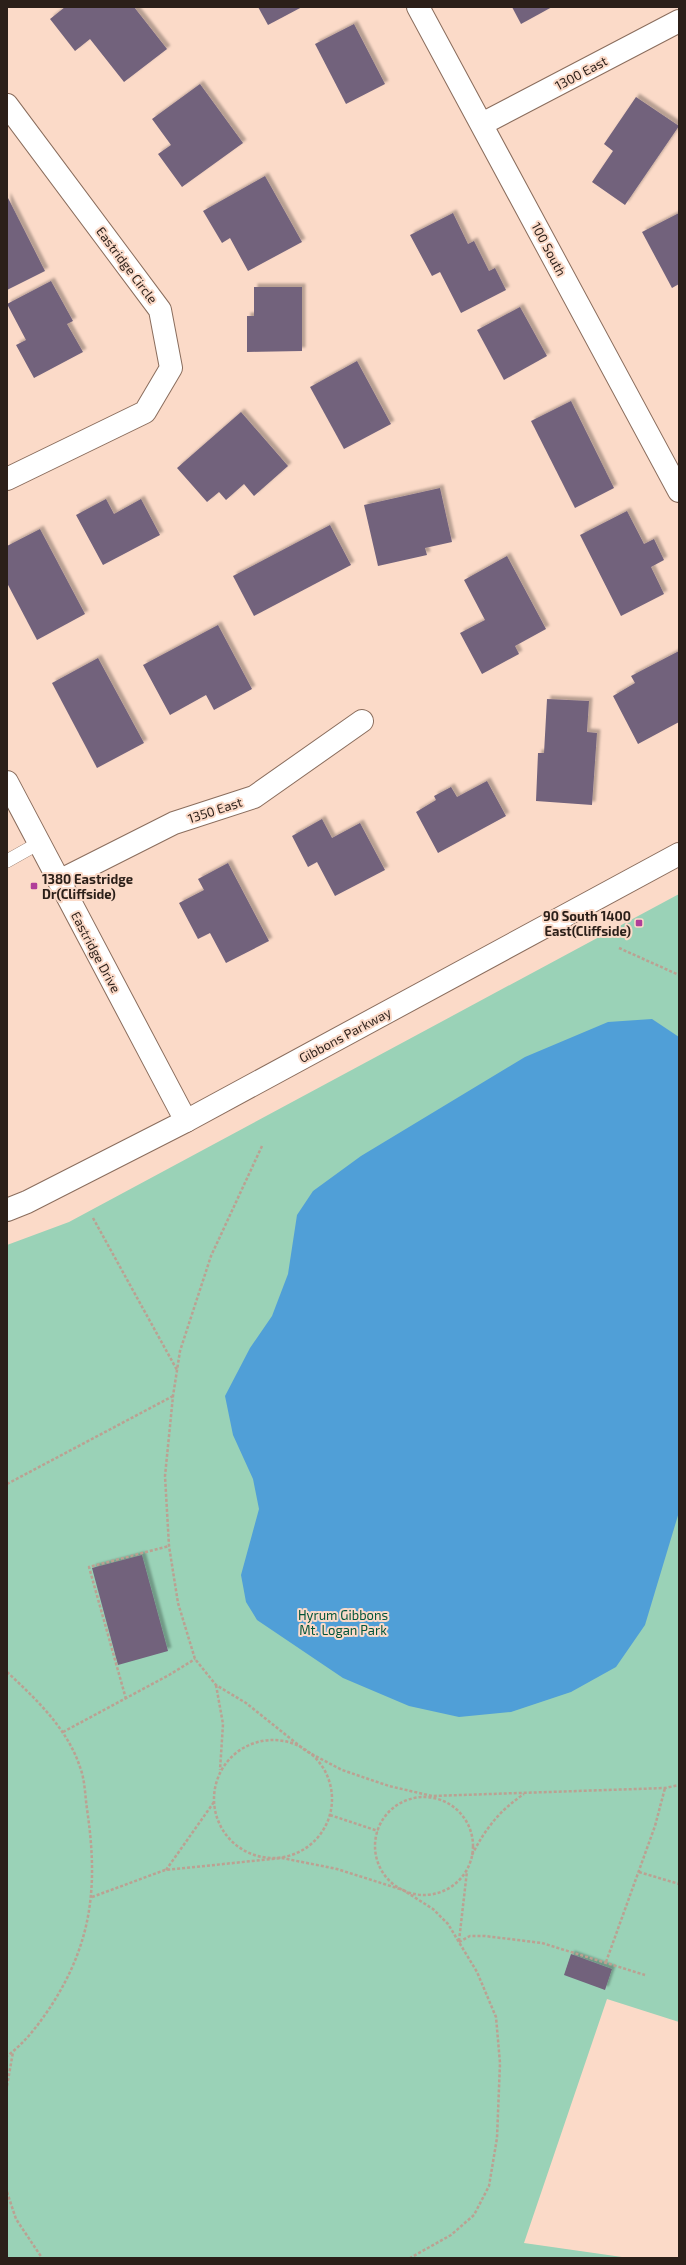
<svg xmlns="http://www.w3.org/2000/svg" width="686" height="2265" font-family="'Exo 2',sans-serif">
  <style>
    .green { fill: #9ad2b7 }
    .water { fill: #509fd7 }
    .building { fill: #72627c; filter: url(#shadow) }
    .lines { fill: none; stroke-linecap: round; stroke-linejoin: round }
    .service-casing { stroke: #8a6d5d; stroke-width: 14 }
    .minor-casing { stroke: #8a6d5d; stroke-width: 24 }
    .path { stroke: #bba192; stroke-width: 2.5; stroke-dasharray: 3 2; stroke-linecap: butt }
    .service { stroke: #fff; stroke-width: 13 }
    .minor { stroke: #fff; stroke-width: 22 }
    .poi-dot { fill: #b03e99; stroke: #fbdac8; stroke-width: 1.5 }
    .labels { text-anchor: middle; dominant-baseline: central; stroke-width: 4; stroke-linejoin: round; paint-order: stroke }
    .street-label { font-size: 13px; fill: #2b1f19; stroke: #fbdac8 }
    .poi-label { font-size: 13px; font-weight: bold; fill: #2b1f19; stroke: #fbdac8; text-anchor: start }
    .park-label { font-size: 13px; fill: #005439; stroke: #fbdac8 }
  </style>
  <defs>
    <filter id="shadow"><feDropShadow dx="3.5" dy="-3.5" stdDeviation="1" flood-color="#0004"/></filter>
  </defs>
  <rect width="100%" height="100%" fill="#fbdac8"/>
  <polygon class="green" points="679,894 679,2022 607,1999 524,2243 629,2258 7,2258 7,1245 69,1222"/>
  <polygon class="water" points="652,1019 679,1037 679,1512 645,1625 616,1667 571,1692 511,1712 459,1717 409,1706 343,1678 257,1620 246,1602 241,1575 259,1509 253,1479 233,1435 225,1396 250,1348 272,1316 288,1274 297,1215 313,1191 361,1156 525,1057 608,1022"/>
  <g class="building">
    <polygon points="65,7 134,7 167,49 124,82 90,39 75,51 50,19"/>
    <polygon points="258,7 302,7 268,25"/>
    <polygon points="512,7 552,7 521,24"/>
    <polygon points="354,24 385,84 346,104 315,44"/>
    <polygon points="200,84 243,143 182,187 158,154 171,145 152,119"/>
    <polygon points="636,97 679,126 625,205 592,182 613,151 604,144"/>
    <polygon points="265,176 302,242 248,271 230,238 222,243 203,211"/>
    <polygon points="7,196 45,271 7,290"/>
    <polygon points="453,213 468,244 474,241 489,271 495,268 506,290 461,313 440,272 432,276 410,235"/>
    <polygon points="679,213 679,284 672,288 642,232"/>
    <polygon points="51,281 73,321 67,324 83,352 34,378 16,345 26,340 7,304"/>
    <polygon points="254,287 302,287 302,351 247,352 247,316 254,316"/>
    <polygon points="520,307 547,356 504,380 477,330"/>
    <polygon points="357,361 391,424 344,449 310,387"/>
    <polygon points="571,401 614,488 575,508 531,421"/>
    <polygon points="241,412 288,466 254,496 244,484 226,500 219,492 207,502 177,468"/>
    <polygon points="440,488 452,542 425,548 427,555 378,566 364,505"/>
    <polygon points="106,499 114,514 141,499 160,535 103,565 76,515"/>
    <polygon points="627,511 644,544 654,539 664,560 651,567 664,594 621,616 580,535"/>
    <polygon points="330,525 351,565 254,616 233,576"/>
    <polygon points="40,529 85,614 37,640 7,583 7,546"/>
    <polygon points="507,556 546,629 515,646 519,654 482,674 460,633 485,620 464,580"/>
    <polygon points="218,625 252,689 214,710 206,695 170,715 143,665"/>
    <polygon points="679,651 679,722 638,744 613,696 635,683 631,676"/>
    <polygon points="98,658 144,743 97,768 52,683"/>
    <polygon points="547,699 589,701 587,732 597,733 592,805 536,801 538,753 544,753"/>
    <polygon points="487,781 506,816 438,853 416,812 436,800 434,796 451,787 457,797"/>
    <polygon points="322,819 332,838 360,823 385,870 335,896 317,862 308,867 292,836"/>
    <polygon points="228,863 269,941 226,963 210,933 198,939 179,903 204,890 198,879"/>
    <polygon points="142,1555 168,1651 118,1665 92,1568"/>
    <polygon points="571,1954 612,1969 605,1990 564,1975"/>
  </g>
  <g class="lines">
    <g class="service-casing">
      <polyline id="service" points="7,861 39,843"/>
    </g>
    <g class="minor-casing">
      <g id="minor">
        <polyline points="418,7 679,491"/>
        <polyline points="7,105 160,310 171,368 145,412 7,479"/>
        <polyline points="482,124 679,21"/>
        <polyline points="7,782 186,1121"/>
        <polyline points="59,881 174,823 254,797 362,721"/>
        <polyline points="7,1210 27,1202 186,1121 679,854"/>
      </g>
    </g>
    <g class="path">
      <polyline points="619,948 679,975"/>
      <polyline points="262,1146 211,1256 180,1351 173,1396 165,1476 169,1546 178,1603 195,1659 216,1685 246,1703 306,1751 342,1770 389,1786 432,1796 665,1788 679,1785"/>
      <polyline points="93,1218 177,1370"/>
      <polyline points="7,1484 173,1396"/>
      <path d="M7,1672C36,1699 67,1728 80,1767C85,1780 85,1795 87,1809C98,1884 93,1941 51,2006C39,2024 25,2043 7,2056"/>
      <polyline points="216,1685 223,1724 220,1770"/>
      <polyline points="126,1699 89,1567 169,1546"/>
      <polyline points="63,1732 169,1675 195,1659"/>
      <circle cx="273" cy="1799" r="59"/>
      <circle cx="424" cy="1846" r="49"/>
      <polyline points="330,1815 378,1831"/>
      <path d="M472,1855C485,1829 500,1810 524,1794"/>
      <polyline points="166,1870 214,1802"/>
      <polyline points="639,1872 679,1884"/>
      <polyline points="92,1897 165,1870 282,1858 337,1869 403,1890 433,1909 448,1924 477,1972 496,2017 500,2063 497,2138 489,2186 474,2215 451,2235 410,2258"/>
      <polyline points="459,1941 467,1871"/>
      <polyline points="459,1942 470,1936 485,1936 542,1943 645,1975"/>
      <polyline points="606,1962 655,1826 665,1788"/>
      <polyline points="7,2086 13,2052"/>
      <polyline points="7,2192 16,2219 42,2258"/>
    </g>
    <use href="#service" class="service"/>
    <use href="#minor" class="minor"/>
  </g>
  <g class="poi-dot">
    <rect x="30" y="882" width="8" height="8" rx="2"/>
    <rect x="635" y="919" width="8" height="8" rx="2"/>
  </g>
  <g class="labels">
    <g class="street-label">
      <text transform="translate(581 73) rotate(-28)">1300 East</text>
      <text transform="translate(549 249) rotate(62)">100 South</text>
      <text transform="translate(127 265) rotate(53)">Eastridge Circle</text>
      <text transform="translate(215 810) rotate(-18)">1350 East</text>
      <text transform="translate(96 952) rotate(62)">Eastridge Drive</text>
      <text transform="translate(345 1035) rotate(-28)">Gibbons Parkway</text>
    </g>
    <g class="poi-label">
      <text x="42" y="879">1380 Eastridge<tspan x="42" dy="15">Dr(Cliffside)</tspan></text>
      <text x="631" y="916" text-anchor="end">90 South 1400<tspan x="631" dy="15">East(Cliffside)</tspan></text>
    </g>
    <g class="park-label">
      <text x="343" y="1615">Hyrum Gibbons<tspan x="343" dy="15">Mt. Logan Park</tspan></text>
    </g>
  </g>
  <rect width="686" height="2265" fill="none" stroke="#2b1f19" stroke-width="16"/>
</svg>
